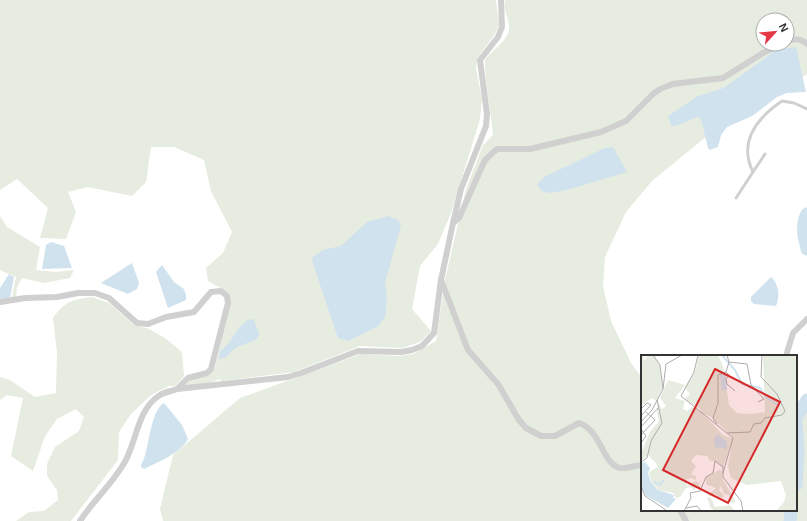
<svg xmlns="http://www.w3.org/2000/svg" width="807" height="521" font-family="Arial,sans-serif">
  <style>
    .green { fill: #e6ecdf; fill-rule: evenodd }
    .water { fill: #cfe2ee }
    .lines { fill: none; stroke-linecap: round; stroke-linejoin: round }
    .river { stroke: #cfe2ee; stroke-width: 13 }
    .lane { stroke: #d0d0d0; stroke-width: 3 }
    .street { stroke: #d0d0d0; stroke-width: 6 }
    .inset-river { fill: none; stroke: #cfe2ee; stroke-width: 2 }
    .inset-road { fill: none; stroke: #adadad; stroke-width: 1 }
    .view { fill: #d62828; fill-opacity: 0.15; stroke: #d62828; stroke-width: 2 }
    .inset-edge { fill: none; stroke: #333; stroke-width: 2 }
  </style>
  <rect width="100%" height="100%" fill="#fff"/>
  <g class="green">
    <path d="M0,0H496L499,25L495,34L478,57L476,68L482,99L480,119L451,213L438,244L420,266L412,309L431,331L420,342L402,348L360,346L294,372L221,381L220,379L209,383L185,386C192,375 208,379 215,368L230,304L226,291L208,281L206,268L223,253L232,232L211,191L204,160L174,147H151L146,182L132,196L88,187L68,192L76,212L66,239L40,238L48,208L17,179L0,190Z"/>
    <path d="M505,0H807V74L770,99L723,123L652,181L626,212L605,257L603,286L611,321L631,363L642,378V510H796V406L807,400V521H163L160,509L173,455L240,398L361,354L398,356L413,354L436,341L445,280L466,189L483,145L493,135C491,110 485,86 485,60C492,49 511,40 509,25C508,16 503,10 505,0ZM763,20H787V44H763Z"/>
    <polygon points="0,216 7,227 40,247 36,270 56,272 74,270 70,278 44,283 22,278 17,287 16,297 12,297 16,277 0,270"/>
    <path d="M92,297L109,303L134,325L149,329L165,338L182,352L184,376L175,386H169L151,395L131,414L119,432L118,460L71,521H16L29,512L44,511L58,500L57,490L47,476V464L55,447L79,431L84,417L76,409L57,419L45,436L33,471L11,456L23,398L7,395L0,400V377L10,380L35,397L56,393L57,352L53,318C65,301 72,300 92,297Z"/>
  </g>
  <g class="water">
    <polygon points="796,47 806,92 787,93 777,97 752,116 727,127 721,135 718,147 710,150 708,148 701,119 697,117 676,126 671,126 668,116 698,96 724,88 776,50"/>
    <polygon points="613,147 627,172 567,190 549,193 542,191 537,185 544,177 605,148"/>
    <polygon points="388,216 398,220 401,225 385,283 387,296 385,317 377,327 348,341 338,338 312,261 313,257 323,250 341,246 367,222"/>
    <polygon points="51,242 64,246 72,268 42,269 46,245"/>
    <polygon points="132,263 139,283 137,289 128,294 101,283"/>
    <polygon points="162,265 174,282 184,289 186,295 186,300 168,308 156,272"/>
    <polygon points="9,274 14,277 10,298 0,299 0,288"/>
    <path d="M771,277C779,284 780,297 776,306L754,304L751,301V297Z"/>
    <path d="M250,319L254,320L259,334L257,339L235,348L226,357L219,359L220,351C233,343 236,326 250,319Z"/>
    <path d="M164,403L182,425L188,439C181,453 158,462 144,469L141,467C141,463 144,460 145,455C149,443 152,409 164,403Z"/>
  </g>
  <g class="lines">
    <g class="river">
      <path d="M807,214C801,226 804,236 807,249"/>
      <polyline points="796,418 807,400"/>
      <polyline points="796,422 798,449 796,485"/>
      <polyline points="790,520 791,510"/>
    </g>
    <g class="lane">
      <polyline points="753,172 765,154"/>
      <path d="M736,198L753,172C738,142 757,118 782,101L794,103L807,109"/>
    </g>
    <g class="street">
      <path d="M787,41C795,39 801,38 807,44"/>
      <polyline points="453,223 459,218 485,160 497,149 530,149 601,132 626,121 653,94 660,89 673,84 723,78 763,53 781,44"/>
      <path d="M441,280L468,350L498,384L519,420L526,428L541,436H555L579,423C602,431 602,464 620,468C628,469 635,465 642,465"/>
      <polyline points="0,302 25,298 57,297 78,293 95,293 109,298 137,323 148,324 166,317 194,312 211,292 221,291 227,296 228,303 211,369 207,373 188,378 177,389"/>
      <polyline points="786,356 793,333 807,319"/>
      <polyline points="680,510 686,521"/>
      <path d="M80,521C93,501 111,485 123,465C137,444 136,410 160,395C165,392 172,391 177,389L288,377L301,373L358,351L401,352L412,350L422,346L434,333L441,280L453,223L461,189L486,126L487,114L480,60L498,37L502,27L501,0"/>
    </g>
  </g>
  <g transform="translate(641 355)">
    <rect width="156" height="156" fill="#fff"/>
    <path d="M0,0H2L3,6L7,0H12L19,11L21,34L15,46L11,43L0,51ZM58,0H77L82,11L88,50L96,58L108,59L124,57L122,0H156V156H135L143,147L145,140L140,126L106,130L90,123L87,111L92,82L70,62L61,58L59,54L43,44L49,39L44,33L54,17ZM27,25L44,30L34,43L44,46L42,54L46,56L51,52L58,55L82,80L92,84L82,113L75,106H69L66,101L55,100L52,103L50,106L55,111L50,119L56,122L54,125L51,123L46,124V131L55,126L58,128L61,123L58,130L60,132H55L53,136L50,132L45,133L39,142L35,143L32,138L18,135L10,126L8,117L17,112L14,107L7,100L0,106V98L9,77L18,66L16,58L17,47L21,54L25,51L19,43ZM78,115L81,116L82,125L95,147L89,148L88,140L83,139L80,131L78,135L83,141L80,143L73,138L74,142L67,141L75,133L65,129V123ZM66,142L70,143L74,152L89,150L94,156H74L69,152Z" fill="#e6ecdf"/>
    <path d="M79,19L85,20L86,35H81V39ZM76,79L86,87V94L74,92L73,84ZM4,107L9,113L7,118L10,127L17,135L33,140L32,143L35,144L27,153L4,140L0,130V108Z" fill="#cfe2ee"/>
    <path class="inset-river" d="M16,0H31M81,0L94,15L101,29L119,33L125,42L137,50M13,127L19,130L23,125"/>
    <path class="inset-road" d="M12,0L19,10L22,34M57,0L53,17L40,41L92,83L82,118M88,7L106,9L110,30L123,44L117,47M85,17L88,20L85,24L86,29L94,36M0,54L6,48L10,50L0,61M0,67L11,55L22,34L25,9L41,0M76,69L72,63L77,48V20L85,17L88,7L86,0M0,72L17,53M0,74L5,81L0,88M86,78L109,77L113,69L120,68L124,63L141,60L144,56L136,39L120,22L121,0M0,80L14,65L5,57M0,107L6,103L10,86L21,68L16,45M0,131L4,141L25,155M45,153L56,151L60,156M11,156H36M43,156L50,143L49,138L59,136L65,122L72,118L74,106L82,112V122L100,146L102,156"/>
    <path class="view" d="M74,14L139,47L87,148L22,115Z"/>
    <rect width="156" height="156" class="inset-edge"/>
  </g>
  <g transform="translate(775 32) rotate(63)"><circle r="19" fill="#ffffff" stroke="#adadad"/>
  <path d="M0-3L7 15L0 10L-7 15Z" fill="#e63946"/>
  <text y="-6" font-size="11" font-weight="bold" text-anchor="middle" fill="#333333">N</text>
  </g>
</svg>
